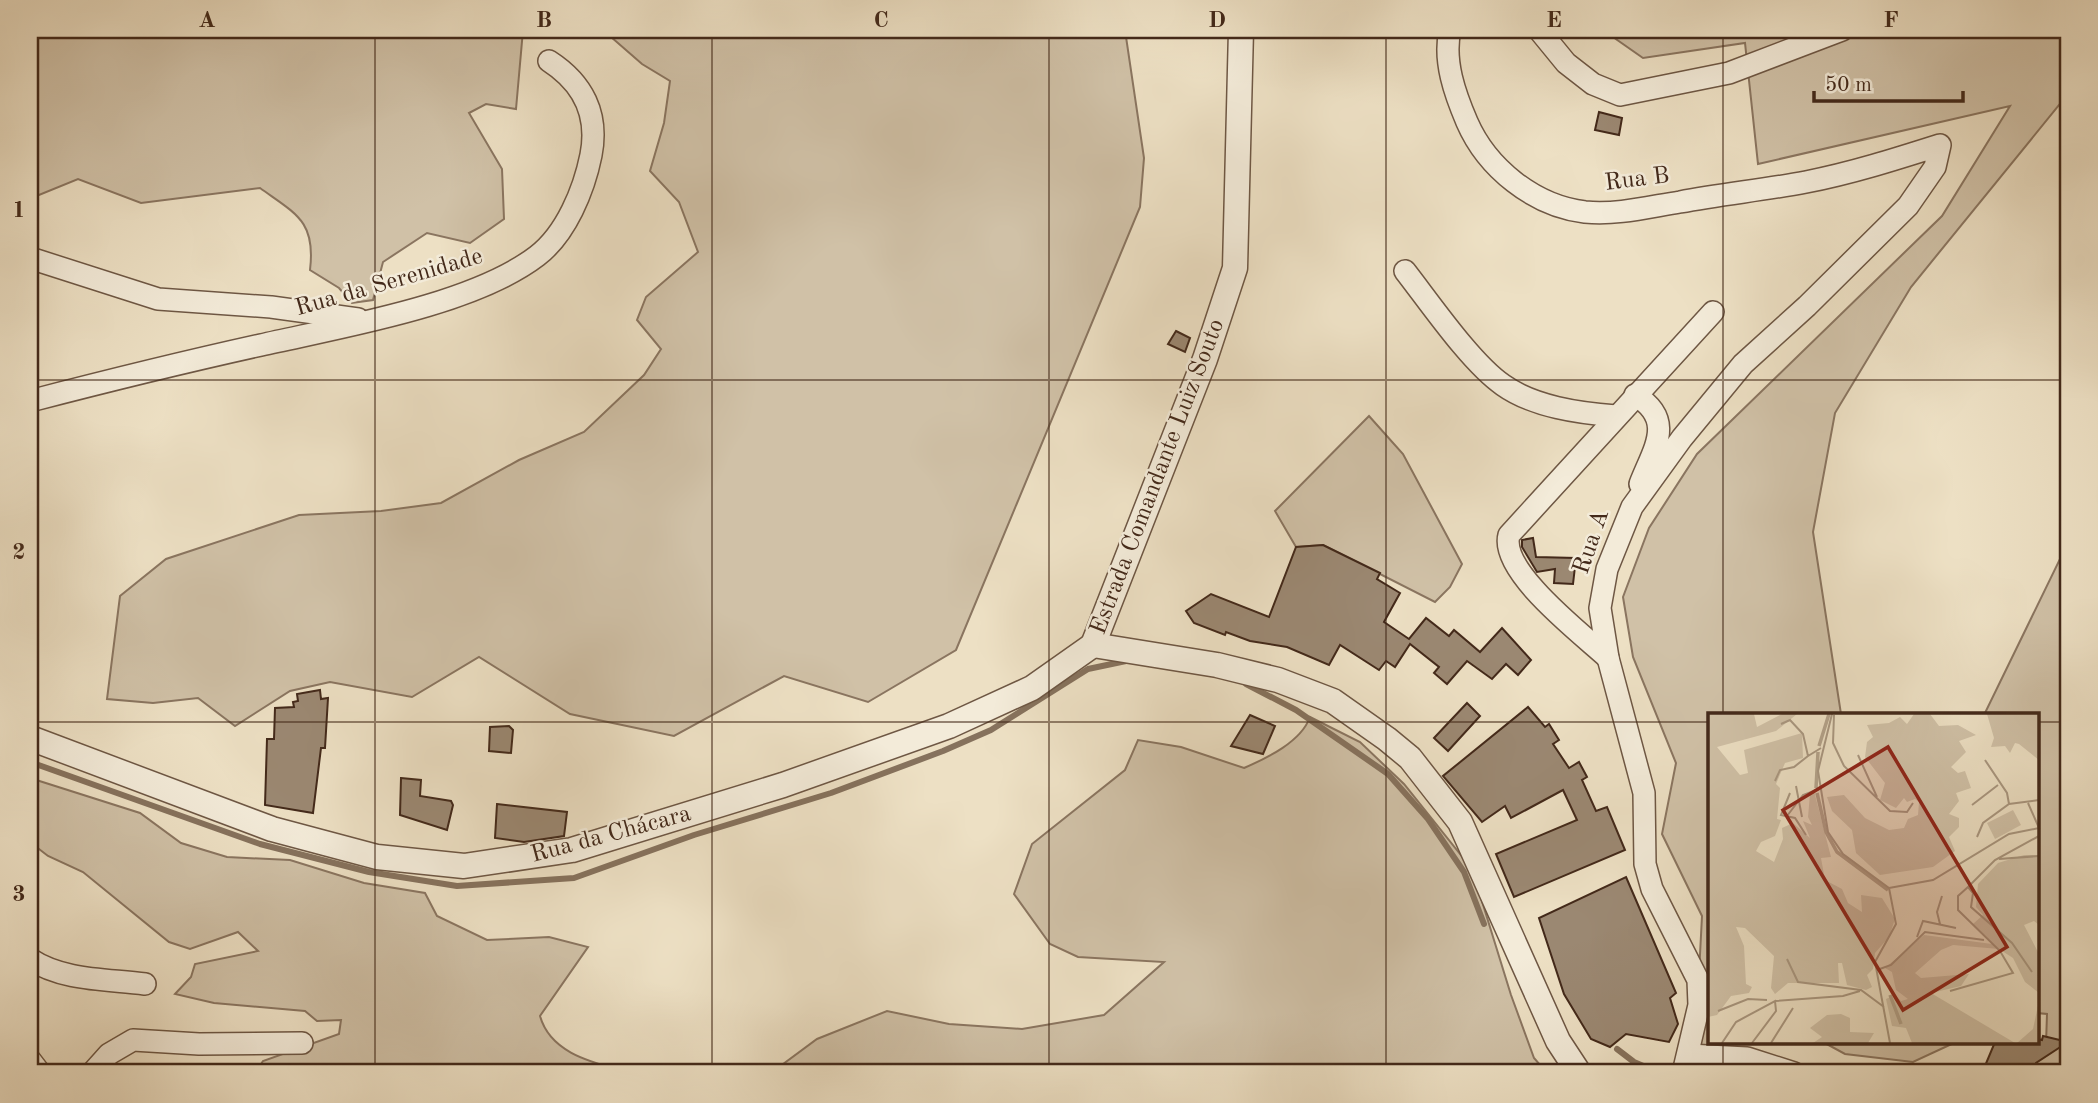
<svg xmlns="http://www.w3.org/2000/svg" width="2098" height="1103" font-family="'Old Standard TT',serif">
  <style>
    .green { fill: #d0c1a7; stroke: #8a7560; stroke-width: 2 }
    .lines { fill: none; stroke-linecap: round; stroke-linejoin: round }
    .stream { stroke: #86725d; stroke-width: 6 }
    .building { fill: #9b8872; stroke: #43291a; stroke-width: 2 }
    .minor-casing { stroke: #6e5744; stroke-width: 24 }
    .tertiary-casing { stroke: #6e5744; stroke-width: 27 }
    .minor { stroke: #f3ebd9; stroke-width: 21 }
    .tertiary { stroke: #f3ebd9; stroke-width: 24 }
    .grid { fill: none; stroke: #43291a; stroke-width: 2; stroke-opacity: 0.55 }
    .labels { text-anchor: middle; dominant-baseline: central; stroke-width: 5; stroke-linejoin: round; paint-order: stroke }
    .street-label { font-size: 24px; fill: #43291a; stroke: #f3ebd9 }
    .inset-river { fill: none; stroke: #b3a28a; stroke-width: 3.5 }
    .inset-road { fill: none; stroke: #a99780; stroke-width: 2 }
    .view { fill: #8f2418; fill-opacity: 0.15; stroke: #8f2418; stroke-width: 3.5 }
    .inset-edge { fill: none; stroke: #43291a; stroke-width: 3.5 }
    .neatline { fill: none; stroke: #43291a; stroke-width: 2.5 }
    .grid-label { font-size: 23px; text-anchor: middle; font-weight: bold; fill: #43291a }
  </style>
  <rect width="100%" height="100%" fill="#ede0c4"/>
  <filter id="stains"><feTurbulence type="fractalNoise" baseFrequency=".00286" numOctaves="4"/><feColorMatrix values="0 0 0 0 .2 0 0 0 0 .09 0 0 0 0 .02 0 0 0 .5 -.17"/></filter>
  <radialGradient id="worn" r=".72"><stop offset=".6" stop-color="#630" stop-opacity="0"/><stop offset="1" stop-color="#630" stop-opacity=".3"/></radialGradient>
  <g class="green">
    <path d="M30,30H523L516,109L486,104L469,113L502,169L504,219L470,243L427,233L383,262L373,300L352,303L339,288L310,270C316,221 296,214 260,188L141,203L78,179L39,195H30Z"/>
    <polygon points="603,30 1125,30 1144,158 1140,207 956,650 868,702 784,676 674,736 570,714 479,657 412,697 330,682 290,691 235,726 198,698 153,703 107,699 120,596 166,559 299,515 381,511 441,503 519,460 584,432 644,375 661,349 637,320 646,297 698,252 679,202 650,171 664,123 670,81 642,64"/>
    <polygon points="1603,30 2068,30 2068,94 1911,287 1835,413 1813,532 1841,714 1710,715 1710,1042 1726,1042 1695,1051 1702,916 1662,834 1676,763 1633,657 1623,597 1649,528 1697,454 1942,216 2010,106 1758,164 1745,43 1643,58"/>
    <polygon points="1369,416 1403,454 1462,564 1450,587 1435,602 1323,545 1296,547 1275,511"/>
    <polygon points="2068,528 2068,1073 2029,1073 2046,1044 2047,1014 2037,1013 2037,715 1984,715 2061,557"/>
    <path d="M1310,717L1360,742L1404,784L1472,869L1511,995L1534,1058L1547,1073H771L817,1039L887,1011L949,1024L1022,1029L1104,1015L1164,962L1078,957L1050,944L1014,894L1032,844L1125,770L1138,740L1181,747L1244,768C1267,758 1301,742 1310,717Z"/>
    <path d="M30,778L140,813L181,843L227,857L290,860L364,883L425,893L437,916L487,940L549,937L588,947L540,1016C551,1055 596,1063 630,1073H255L263,1061L339,1034L341,1020L317,1021L305,1011L214,1003L175,994L191,977L195,964L258,951L238,932L190,949L169,942L83,872L48,856L30,842Z"/>
    <polygon points="1823,1042 1956,1042 1913,1062 1845,1054"/>
  </g>
  <g class="lines">
    <g class="stream">
      <polyline points="1246,684 1296,710 1388,774 1428,819 1464,872 1484,924"/>
      <polyline points="30,762 260,844 369,872 457,886 574,878 694,835 831,793 943,751 991,730 1088,669 1126,661"/>
      <polyline points="1617,1049 1634,1062 1660,1073"/>
    </g>
  </g>
  <g class="building">
    <polygon points="1599,112 1622,118 1619,135 1595,130"/>
    <polygon points="1176,331 1190,338 1185,352 1168,344"/>
    <polygon points="1533,538 1536,557 1576,558 1573,584 1554,583 1555,569 1537,572 1522,547 1522,540"/>
    <polygon points="1323,545 1380,573 1377,579 1400,593 1384,622 1409,639 1426,618 1449,636 1454,630 1480,652 1502,628 1531,660 1518,675 1506,664 1492,679 1467,661 1447,684 1434,673 1439,667 1410,644 1395,667 1386,661 1379,670 1340,645 1329,665 1287,647 1250,641 1226,632 1225,635 1194,623 1186,611 1211,594 1269,617 1296,547"/>
    <polygon points="320,690 321,699 328,698 325,748 321,748 313,813 265,805 267,739 274,739 275,708 294,707 293,702 298,701 297,694"/>
    <polygon points="1467,703 1480,716 1448,751 1434,738"/>
    <polygon points="1528,707 1545,727 1549,724 1559,740 1553,744 1569,768 1579,762 1587,777 1582,780 1596,811 1607,807 1625,850 1514,897 1496,854 1577,820 1563,790 1511,818 1505,806 1482,822 1443,776"/>
    <polygon points="1250,715 1275,726 1263,754 1231,746"/>
    <polygon points="509,726 513,730 511,753 489,751 490,727"/>
    <polygon points="401,778 421,780 420,796 451,801 453,805 447,830 400,815"/>
    <polygon points="497,804 567,812 564,836 524,842 495,838"/>
    <polygon points="1626,877 1676,993 1670,998 1678,1024 1669,1042 1626,1034 1610,1047 1591,1039 1564,994 1539,918"/>
    <polygon points="2043,1036 2068,1042 2036,1063 2032,1073 1982,1073 1995,1042 2037,1042 2037,1039 2042,1040"/>
  </g>
  <g class="lines">
    <g class="minor-casing">
      <g id="minor">
        <path d="M1450,30C1443,61 1455,94 1467,122C1487,168 1534,206 1585,212C1618,215 1648,207 1680,202C1722,194 1764,190 1806,182C1852,173 1896,159 1940,145L1935,167L1908,206L1807,306L1743,364L1682,438L1632,507L1607,569L1600,608L1608,658L1644,793L1645,864L1652,889L1698,980L1699,1005L1683,1073"/>
        <polyline points="1539,30 1566,63 1593,84 1620,95 1729,73 1842,30"/>
        <polyline points="30,258 158,299 271,307 358,319"/>
        <path d="M1405,271C1430,303 1471,363 1503,385C1534,407 1579,413 1616,416"/>
        <path d="M1635,395C1676,420 1654,448 1640,484"/>
        <path d="M30,401C107,381 184,362 261,345C340,327 473,305 537,256C566,234 584,190 591,155C599,114 583,83 549,61"/>
        <path d="M1608,658C1582,634 1499,571 1509,535L1713,312"/>
        <path d="M30,959C63,981 107,979 145,984"/>
        <polyline points="1688,1055 1747,1058 1794,1073"/>
        <polyline points="30,1060 40,1073"/>
        <polyline points="92,1073 109,1054 133,1040 199,1044 302,1043"/>
      </g>
    </g>
    <g class="tertiary-casing">
      <g id="tertiary">
        <polyline points="1093,645 1217,665 1278,680 1333,701 1387,739 1410,758 1460,822 1558,1041 1579,1073"/>
        <polyline points="1093,645 1205,359 1235,268 1241,30"/>
        <polyline points="30,738 272,829 377,857 464,866 572,850 783,785 949,726 1032,688 1093,645"/>
      </g>
    </g>
    <use href="#minor" class="minor"/>
    <use href="#tertiary" class="tertiary"/>
  </g>
  <path class="grid" d="M375,30V1073M712,30V1073M1049,30V1073M1386,30V1073M1723,30V715M30,380H2068M30,722H1710M2037,722H2068M1723,1042V1073"/>
  <g class="labels">
    <g class="street-label">
      <text transform="translate(1637 180) rotate(-7)">Rua B</text>
      <text transform="translate(389 283) rotate(-16)">Rua da Serenidade</text>
      <text transform="translate(1158 477) rotate(-69)">Estrada Comandante Luiz Souto</text>
      <text transform="translate(1592 542) rotate(-71)">Rua A</text>
      <text transform="translate(611 835) rotate(-15)">Rua da Chácara</text>
    </g>
  </g>
  <g transform="translate(1708 713)">
    <rect width="331" height="331" fill="#ede0c4"/>
    <path d="M0,1H46L49,14L74,1H89L68,18L9,34L32,62L40,60L36,37L94,20L95,45L77,50L68,71L72,75L69,106L73,107L67,123L53,129L48,138L66,149L75,126L74,115L85,110L102,125L95,108L104,112L100,104L102,81L106,78L123,144L113,145L117,167L134,176L140,190L154,199L153,182L174,185L187,206L181,224L167,240L165,256L159,262L164,274L158,277L139,272L134,250H130L131,270H80L67,281L63,275L66,243L37,215L28,214L36,233L38,271L44,274L41,280L23,283L9,302L0,304ZM206,1H222L231,13L250,12L268,22L251,28L258,39L243,54L250,60L257,58L263,75L248,80L251,88L241,101L251,105V114L241,124L247,138L225,154L172,162L148,140L144,117L124,98L119,84L136,82L157,105L181,117L196,115L200,106L210,102L211,89L207,86L199,89L196,85L188,95L172,87L177,70L157,44L159,29L165,24L159,12L181,10L192,4L199,11ZM279,1H331V47L311,31L307,30L302,40L297,33L283,34L286,25ZM305,97L313,112L287,126L279,110ZM316,142H331V212L326,208L316,212L331,241V280L317,269L305,245L291,236L245,232L233,237L207,260L213,265L261,261L253,273L223,280L307,330H204L198,315L184,313L178,286L187,282L193,288L200,286L188,277L184,259L177,255L216,222L284,231L265,211L275,202L268,194L270,171L290,150ZM331,288V330H309L325,316ZM133,301L142,305V319L166,320L160,330H105L114,324L102,315L119,302Z" fill="#d0c1a7"/>
    <path class="inset-river" d="M111,33L121,1M108,75L110,39M109,80L118,119L129,139L180,177M182,282L193,311"/>
    <path class="inset-road" d="M124,1L110,58L120,119L135,141L181,175M126,2L125,30L136,53L182,98L199,99L205,90M73,11L82,7L95,21L100,43L113,35M150,42L169,84M277,47L299,80L301,91M67,68L72,57L86,54L100,43M88,73L94,104M82,80L73,102L87,105L98,122M264,92L290,72M79,103L95,82L111,76M269,124L275,110L301,91L331,87M291,146L331,143M181,175L225,167L301,121L331,115L320,90M181,175L188,211L167,249L182,330M232,211L229,199L234,183M209,224L215,208L248,215M79,246L90,269L153,277L176,294M169,257L183,252L217,219L276,227M324,259L304,230L263,194L265,180L260,174L287,147L331,123M242,278L305,260L292,238L250,197V183L260,174M67,288L135,283L152,278M10,298L40,286L59,287M14,330L28,309L67,288L68,298L44,330M63,330L85,295"/>
    <path class="view" d="M180,34L299,234L195,297L75,97Z"/>
    <rect width="331" height="331" class="inset-edge"/>
  </g>
  <rect width="2098" height="1103" fill="none" stroke="#ede0c4" stroke-width="77"/>
  <path d="M1814 91v10h149v-10" fill="none" stroke="#43291a" stroke-width="3.5"/>
  <text x="1825" y="91" font-size="21" fill="#43291a" stroke="#f3ebd9" stroke-width="5" paint-order="stroke">50 m</text>
  <rect x="38" y="38" width="2022" height="1026" class="neatline"/>
  <g class="grid-label">
    <text x="207" y="27">A</text>
    <text x="544" y="27">B</text>
    <text x="881" y="27">C</text>
    <text x="1217" y="27">D</text>
    <text x="1554" y="27">E</text>
    <text x="1891" y="27">F</text>
    <text x="19" y="217">1</text>
    <text x="19" y="559">2</text>
    <text x="19" y="901">3</text>
  </g>
  <rect width="100%" height="100%" filter="url(#stains)"/>
  <rect width="100%" height="100%" fill="url(#worn)"/>
</svg>
